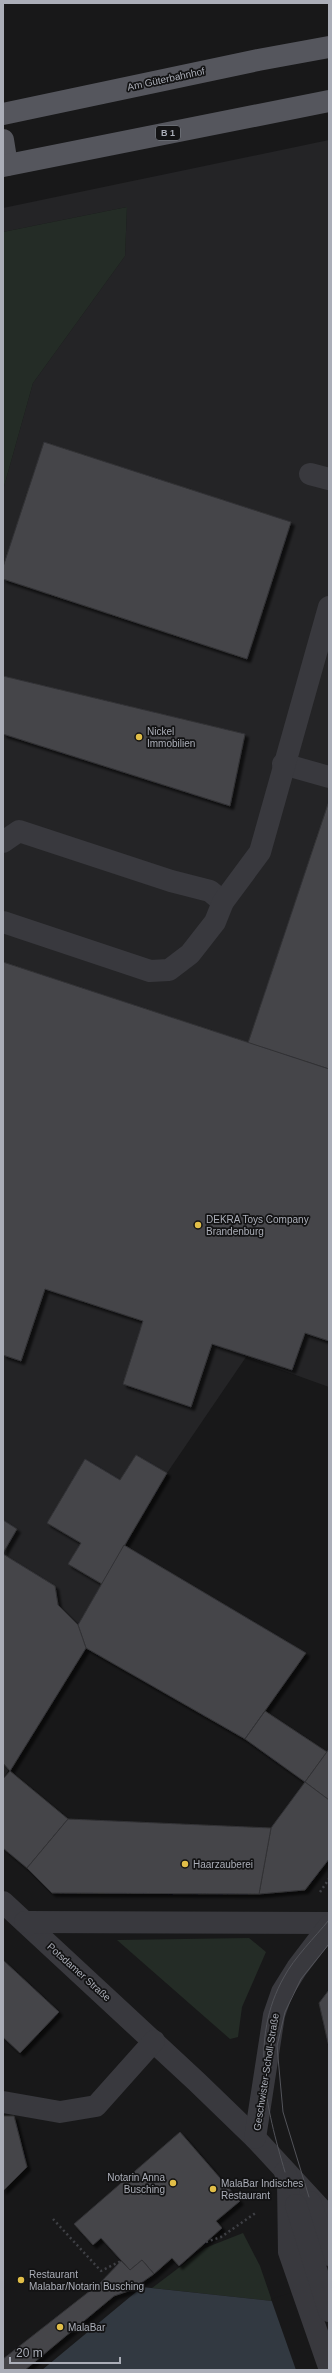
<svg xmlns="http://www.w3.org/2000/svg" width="332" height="2373" font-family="Helvetica,sans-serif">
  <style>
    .built { fill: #242426 }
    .green { fill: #242c26 }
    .water { fill: #323941 }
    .pier { fill: #181819 }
    .building { fill: #454549; stroke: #323235; filter: url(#shadow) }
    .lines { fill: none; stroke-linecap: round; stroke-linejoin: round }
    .path { stroke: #3f4045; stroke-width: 2.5; stroke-dasharray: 2 3; stroke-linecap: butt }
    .minor { stroke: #39393e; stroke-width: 22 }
    .major { stroke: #55565d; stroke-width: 22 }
    .tram { stroke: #525359; stroke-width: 1 }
    .poi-dot { fill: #e1be48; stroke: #131314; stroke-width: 1.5 }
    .labels { text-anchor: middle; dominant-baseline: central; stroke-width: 3.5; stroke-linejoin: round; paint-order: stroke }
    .shield { fill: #131314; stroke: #7d8087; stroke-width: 1 }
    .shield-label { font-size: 9px; font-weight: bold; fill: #abaeb8 }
    .street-label { font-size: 10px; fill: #abaeb8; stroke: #131314 }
    .poi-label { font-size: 10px; fill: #abaeb8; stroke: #131314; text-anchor: start }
  </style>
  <defs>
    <filter id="shadow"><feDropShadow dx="3.5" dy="3.5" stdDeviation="1" flood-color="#0009"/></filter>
  </defs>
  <rect width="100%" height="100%" fill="#181819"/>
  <polygon class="built" points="329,140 329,1387 246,1357 167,1473 124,1545 78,1625 86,1648 3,1779 3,490 33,383 125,256 127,207 3,232 3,208"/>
  <g class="green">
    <polygon points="127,207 125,256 33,383 3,490 3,232"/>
    <polygon points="249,1938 266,1952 242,2007 238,2037 230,2039 117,1940"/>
    <polygon points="243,2233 260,2266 272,2301 152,2288 205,2248"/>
  </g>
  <polygon class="water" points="329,2283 329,2370 42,2370 142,2287 272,2301"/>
  <polygon class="pier" points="329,2281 329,2370 296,2370 271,2299"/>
  <g class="building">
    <polygon points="44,442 291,522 247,659 3,579 3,567"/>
    <polygon points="3,676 245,734 230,806 3,734"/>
    <polygon points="329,801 329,1069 248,1043"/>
    <polygon points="3,962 329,1069 329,1341 305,1333 292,1370 212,1344 191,1407 123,1384 143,1321 45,1289 21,1361 3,1355"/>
    <polygon points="136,1455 167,1473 102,1584 68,1564 81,1543 47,1523 85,1459 120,1480"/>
    <polygon points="3,1520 17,1529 3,1553"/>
    <polygon points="124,1545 306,1653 245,1739 86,1648 78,1625"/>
    <polygon points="3,1554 55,1586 58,1605 78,1625 86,1648 10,1771 3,1763"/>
    <polygon points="265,1711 327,1752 305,1782 245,1739"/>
    <polygon points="329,1749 329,1800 305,1782"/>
    <polygon points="10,1771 68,1819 27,1868 3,1848 3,1779"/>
    <polygon points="305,1782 329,1800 329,1859 305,1890 259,1894 271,1828"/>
    <polygon points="68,1819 271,1828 259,1894 52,1893 27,1868"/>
    <polygon points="3,1960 59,2012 20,2053 3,2037"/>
    <polygon points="329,1990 329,2047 319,2003"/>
    <polygon points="3,2116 14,2116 27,2167 3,2191"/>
    <polygon points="180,2132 240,2201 216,2221 222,2228 179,2266 172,2258 154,2274 142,2260 130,2270 101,2238 93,2245 74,2224"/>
    <polygon points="142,2260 154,2274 131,2290 114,2296 25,2370 3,2370 3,2359 100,2283 121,2261 130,2270"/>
  </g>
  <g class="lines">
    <g class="path">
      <polyline points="320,1892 329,1879"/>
      <polyline points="53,2219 101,2271 121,2261"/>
      <polyline points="206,2242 221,2237 257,2212"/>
    </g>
    <g class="minor">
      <polyline points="310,474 329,479"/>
      <polyline points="283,764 329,777"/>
      <polyline points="3,842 19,831 171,881 210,891 223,902"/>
      <polyline points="3,922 150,971 169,970 190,954 215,922 223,902 260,852 329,607"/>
      <polyline points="3,1902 197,2082 255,2138 329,2218"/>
      <polyline points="25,1922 329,1923"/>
      <polyline points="3,2102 60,2112 96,2106 154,2041"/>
      <polyline points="255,2138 274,2015 282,1992 297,1968 329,1926"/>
      <polyline points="285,2172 288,2182 289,2252 329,2367"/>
      <polyline points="310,2202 329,2255"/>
      <polyline points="296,2205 329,2311"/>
    </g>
    <g class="major">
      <polyline points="3,114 258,60 329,47"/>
      <polyline points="3,140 7,165"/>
      <polyline points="3,166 329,101"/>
    </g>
    <g class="tram">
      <path d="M285,2172C266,2108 249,2039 284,1977C294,1958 315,1937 329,1920"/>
      <polyline points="309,2197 283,2112 277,2046 285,2012 301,1979 329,1944"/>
    </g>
  </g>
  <g class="poi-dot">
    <circle cx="139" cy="737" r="4"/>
    <circle cx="198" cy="1225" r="4"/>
    <circle cx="185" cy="1864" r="4"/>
    <circle cx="173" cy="2183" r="4"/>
    <circle cx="213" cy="2189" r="4"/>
    <circle cx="21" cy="2280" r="4"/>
    <circle cx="60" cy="2327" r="4"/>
  </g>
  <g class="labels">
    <rect class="shield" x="156" y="126" width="24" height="14" rx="3"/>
    <g class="shield-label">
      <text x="168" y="133">B 1</text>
    </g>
    <g class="street-label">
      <text transform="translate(166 79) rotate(-12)">Am Güterbahnhof</text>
      <text transform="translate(79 1972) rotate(42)">Potsdamer Straße</text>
      <text transform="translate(266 2072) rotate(-81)">Geschwister-Scholl-Straße</text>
    </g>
    <g class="poi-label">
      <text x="147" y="731">Nickel<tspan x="147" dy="12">Immobilien</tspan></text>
      <text x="206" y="1219">DEKRA Toys Company<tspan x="206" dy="12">Brandenburg</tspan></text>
      <text x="193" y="1864">Haarzauberei</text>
      <text x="165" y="2177" text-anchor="end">Notarin Anna<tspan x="165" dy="12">Busching</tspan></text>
      <text x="221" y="2183">MalaBar Indisches<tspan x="221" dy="12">Restaurant</tspan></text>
      <text x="29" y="2274">Restaurant<tspan x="29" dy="12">Malabar/Notarin Busching</tspan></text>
      <text x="68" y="2327">MalaBar</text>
    </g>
  </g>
  <rect width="332" height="2373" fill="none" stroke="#abaeb8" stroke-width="8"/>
  <path d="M10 2357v6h110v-6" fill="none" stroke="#abaeb8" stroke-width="2"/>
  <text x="16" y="2357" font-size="12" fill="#abaeb8" stroke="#131314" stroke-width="3" paint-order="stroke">20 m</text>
</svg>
